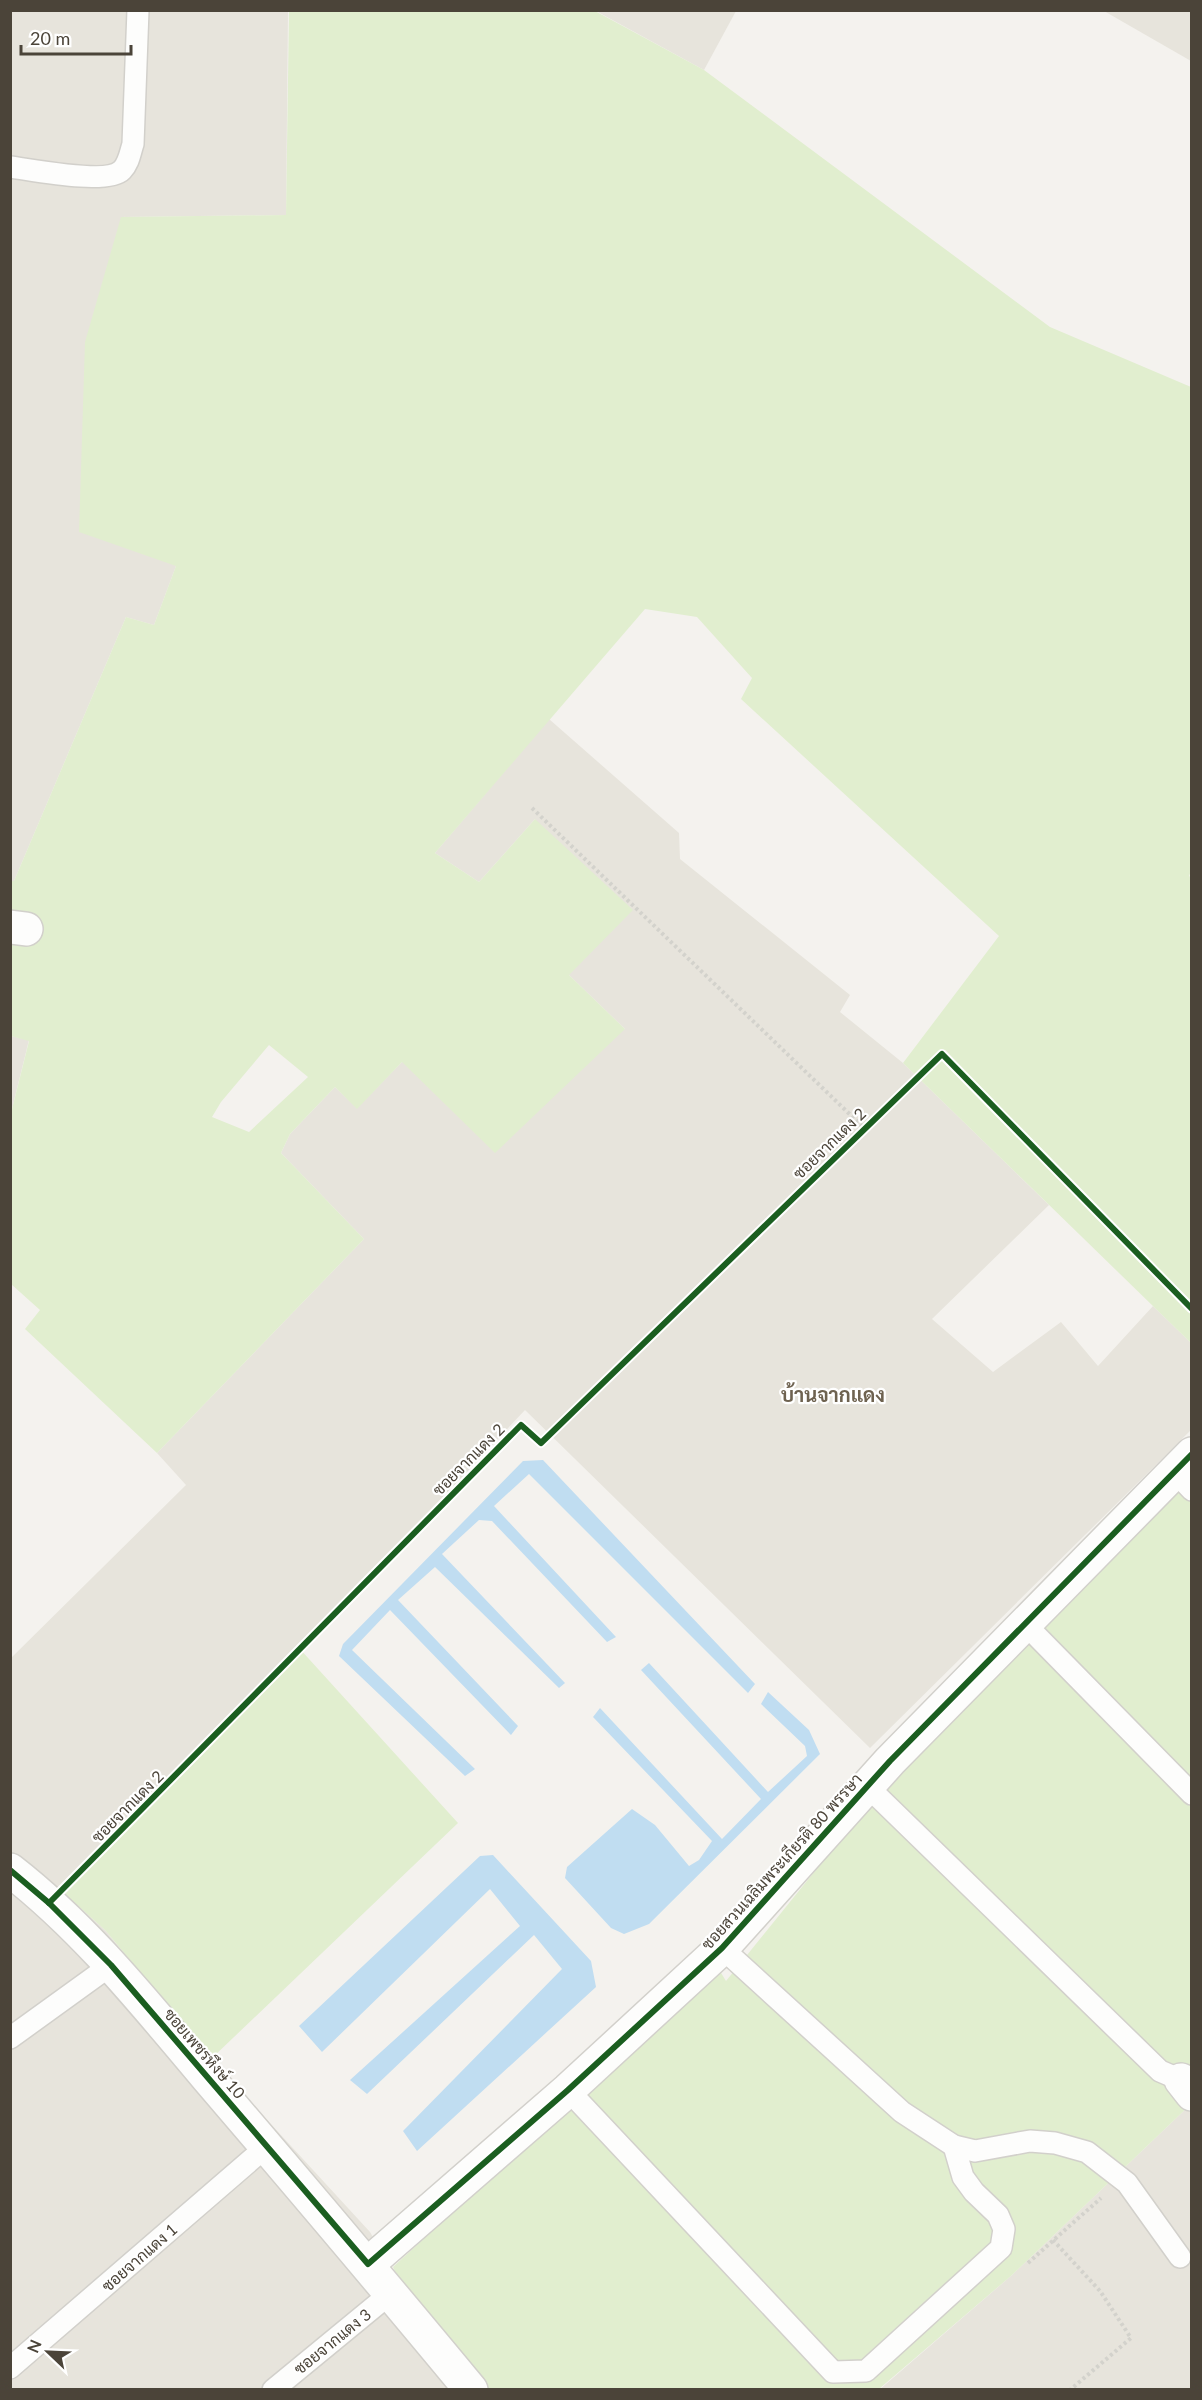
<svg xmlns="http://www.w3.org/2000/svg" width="1202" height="2400" font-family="Lato,Sarabun,sans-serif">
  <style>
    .residential { fill: #e7e4dc }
    .green { fill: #e1eecf; fill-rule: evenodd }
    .water { fill: #c0ddf1 }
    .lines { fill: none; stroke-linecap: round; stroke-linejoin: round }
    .service-casing { stroke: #d2d0cb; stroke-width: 24 }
    .minor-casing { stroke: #d2d0cb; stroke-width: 36 }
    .path { stroke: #d3d2cc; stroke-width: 4; stroke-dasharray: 3 3; stroke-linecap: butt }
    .service { stroke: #fdfdfc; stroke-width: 21 }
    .minor { stroke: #fdfdfc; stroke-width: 33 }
    .cycleway-casing { stroke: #fff; stroke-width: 10 }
    .cycleway { stroke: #1b5e20; stroke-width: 6 }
    .labels { text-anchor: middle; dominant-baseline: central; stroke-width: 4.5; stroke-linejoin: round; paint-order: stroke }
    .street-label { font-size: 16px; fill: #4b4439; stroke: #fff }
    .quarter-label { font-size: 20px; font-weight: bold; fill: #6e6250; stroke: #fff }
  </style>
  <rect width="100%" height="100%" fill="#f4f2ee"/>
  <g class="residential">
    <polygon points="11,11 288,11 286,215 121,217 176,566 154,625 126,617 14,881 11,881"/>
    <polygon points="596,11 736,11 704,70"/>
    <polygon points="1104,11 1191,11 1191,61"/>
    <polygon points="549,719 679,833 680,859 850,995 840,1012 903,1063 1049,1205 932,1319 993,1372 1061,1322 1098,1366 1153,1306 1191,1343 1191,1430 870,1748 525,1410 301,1648 64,1893 106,1931 211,2059 370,2232 403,2289 489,2389 11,2390 11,1658 186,1485 157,1453 364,1239 281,1153 290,1134 335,1087 357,1108 402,1062 625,1029 569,975 535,819 479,882 435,853"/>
    <polygon points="11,1036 29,1040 11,1113"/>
    <polygon points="1191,2104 1191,2389 879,2390 1012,2275"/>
  </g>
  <g class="green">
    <path d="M289,11H595L704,70L1050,327L1191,387L1192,869L1189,876L1192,878L1191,1343L903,1063L999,936L741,699L752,678L697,617L645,609L435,853L479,882L535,819L633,910L569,975L625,1029L495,1153L402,1062L357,1109L335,1087L290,1134L281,1153L364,1239L157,1453L25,1329L40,1310L11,1284V1113L29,1041L11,1036V881H14L126,617L154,625L176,566L79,532L85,342L121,217L286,215ZM269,1045L308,1077L249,1132L212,1117L221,1102Z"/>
    <polygon points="1191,1470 1191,2104 1012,2275 879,2389 489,2389 403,2289 393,2267 718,1968 726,1981 853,1824"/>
    <polygon points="299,1648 458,1823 211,2059 106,1931 64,1893"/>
  </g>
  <g class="water">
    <polygon points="543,1460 755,1684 748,1693 529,1474 494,1506 616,1637 607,1642 492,1521 479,1520 442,1554 565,1683 559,1688 435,1567 398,1600 518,1726 511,1735 390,1610 352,1650 475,1769 465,1776 339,1656 343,1644 523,1461"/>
    <polygon points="649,1663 768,1792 807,1756 805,1746 761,1704 768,1692 809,1730 820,1754 649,1924 624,1934 611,1928 565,1878 567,1867 632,1809 655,1825 689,1866 699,1860 712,1841 593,1717 600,1708 722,1839 761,1799 641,1670"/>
    <polygon points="493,1855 591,1961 596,1987 417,2151 403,2131 562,1969 534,1935 367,2094 350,2080 520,1926 490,1889 322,2052 299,2026 480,1856"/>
  </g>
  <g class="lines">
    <g class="service-casing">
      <g id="service">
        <path d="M10,167C33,170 108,185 122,170C129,163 130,153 133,144L138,10"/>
        <polyline points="1174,1471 1192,1490"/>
        <polyline points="1025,1624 1192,1794"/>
        <polyline points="867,1786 1160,2071 1181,2080 1192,2077"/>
        <polyline points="722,1948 902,2112 954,2146 975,2151 1030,2141 1055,2143 1087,2152 1127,2183 1180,2257"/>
        <polyline points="10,2038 111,1965"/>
        <polyline points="568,2090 833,2372 866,2371 1001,2248 1004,2229 998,2215 974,2192 963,2177 954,2146"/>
        <polyline points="10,2368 267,2146"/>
        <polyline points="273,2390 391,2293"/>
      </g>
    </g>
    <g class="minor-casing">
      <g id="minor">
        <polyline points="10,927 26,929"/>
        <path d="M10,1870C86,1929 146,2005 207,2077C296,2181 384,2285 471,2390"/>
        <polyline points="1181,2080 1192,2094"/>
        <polyline points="368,2264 568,2090 722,1948 890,1761 1192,1454"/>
      </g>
    </g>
    <g class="path">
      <polyline points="532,808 864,1128"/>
      <polyline points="73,1879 521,1425 541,1443 942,1054 1192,1309"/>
      <polyline points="1053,2240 1100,2291 1131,2338 1070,2390"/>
      <polyline points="1028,2263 1101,2198"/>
    </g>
    <use href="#service" class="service"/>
    <use href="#minor" class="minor"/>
    <g class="cycleway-casing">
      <g id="cycleway">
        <polyline points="10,1870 49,1903 111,1965 368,2264 568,2090 722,1948 890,1761 1192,1454"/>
        <polyline points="49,1903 521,1425 541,1443 942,1054 1192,1309"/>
      </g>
    </g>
    <use href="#cycleway" class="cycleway"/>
  </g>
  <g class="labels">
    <g class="street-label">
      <text transform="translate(829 1143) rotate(-44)">ซอยจากแดง 2</text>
      <text transform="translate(468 1459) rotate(-45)">ซอยจากแดง 2</text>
      <text transform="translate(127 1806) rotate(-45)">ซอยจากแดง 2</text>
      <text transform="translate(781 1861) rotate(-48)">ซอยสวนเฉลิมพระเกียรติ 80 พรรษา</text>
      <text transform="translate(205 2053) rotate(49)">ซอยเพชรหึงษ์ 10</text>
      <text transform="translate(139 2257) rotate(-41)">ซอยจากแดง 1</text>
      <text transform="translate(332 2341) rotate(-39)">ซอยจากแดง 3</text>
    </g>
    <g class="quarter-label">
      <text x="833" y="1394">บ้านจากแดง</text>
    </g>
  </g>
  <rect width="1202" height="2400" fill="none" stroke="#4b4439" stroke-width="24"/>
  <g transform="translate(48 2352) rotate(293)" stroke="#ffffff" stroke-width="4.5" paint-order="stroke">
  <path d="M0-4.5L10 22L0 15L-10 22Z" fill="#4b4439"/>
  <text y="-9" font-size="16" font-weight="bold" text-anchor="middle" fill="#4b4439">N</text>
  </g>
  <path d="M21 45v9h110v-9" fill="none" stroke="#4b4439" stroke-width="3"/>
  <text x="30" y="45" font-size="18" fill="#4b4439" stroke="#ffffff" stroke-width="4.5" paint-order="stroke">20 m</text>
</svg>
